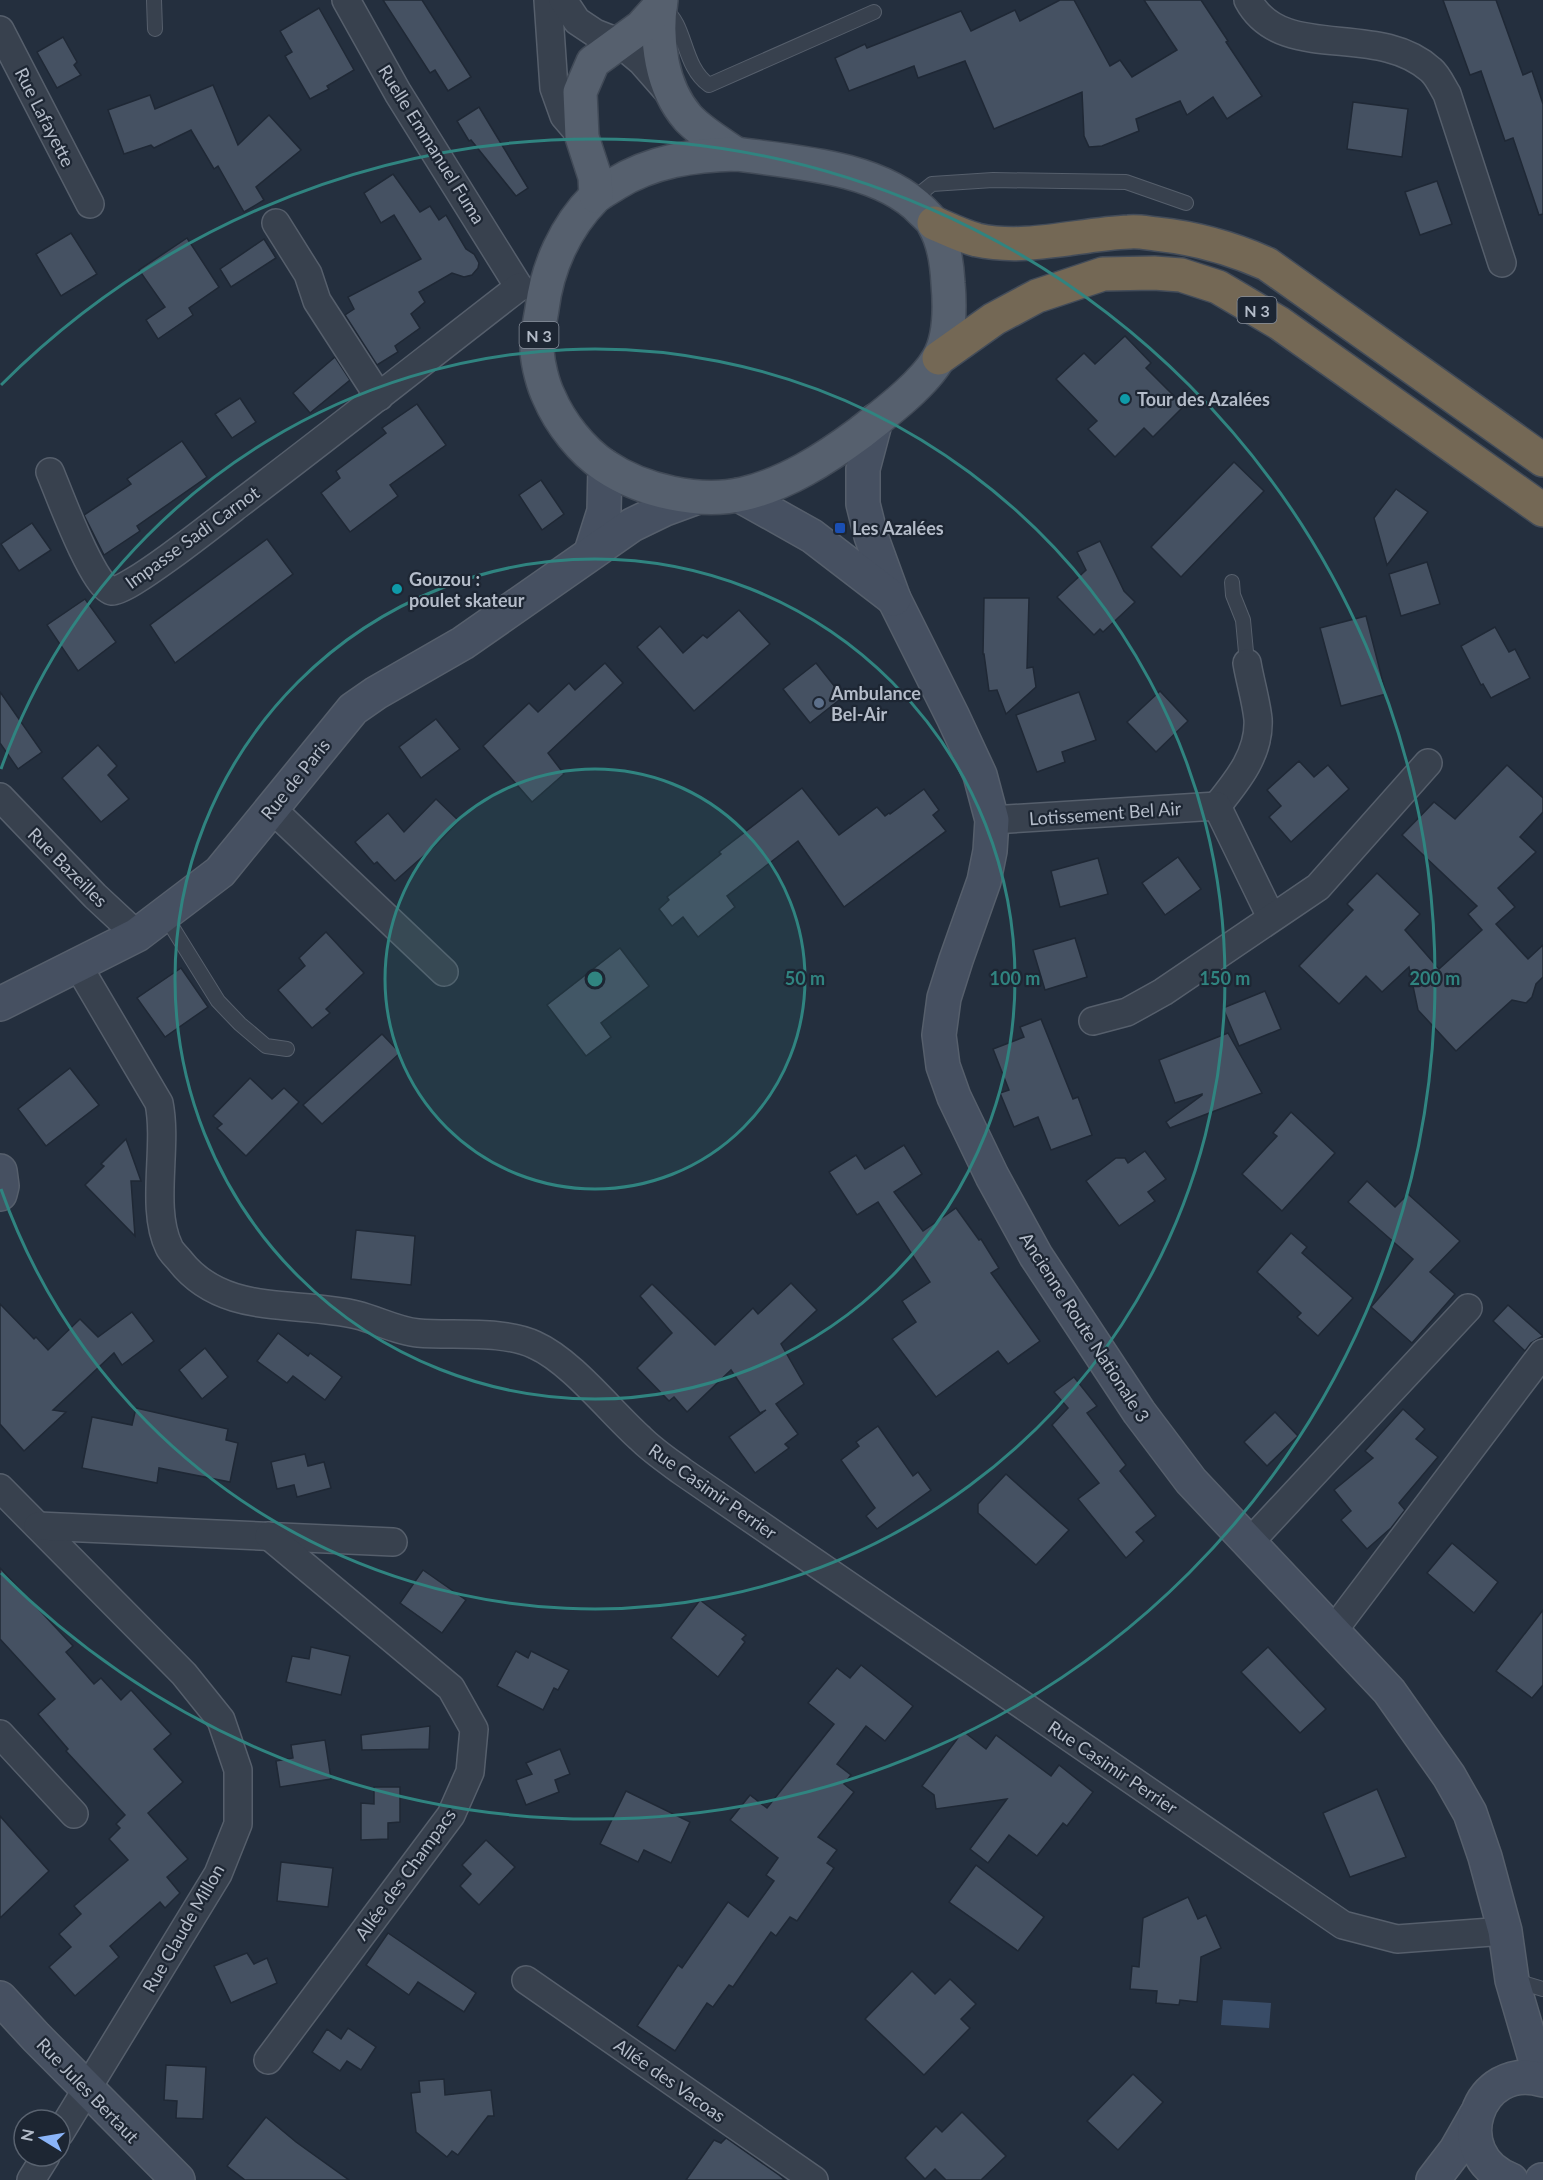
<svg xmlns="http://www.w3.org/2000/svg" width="1543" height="2180" font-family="Lato,sans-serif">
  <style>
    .water { fill: #394c67 }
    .building { fill: #455162; stroke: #1f2835; stroke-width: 1.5 }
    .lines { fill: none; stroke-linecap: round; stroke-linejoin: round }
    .lane-casing { stroke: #565f6c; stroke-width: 16 }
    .street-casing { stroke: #565f6c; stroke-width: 30 }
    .secondary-casing { stroke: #565f6c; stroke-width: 36 }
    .primary-casing { stroke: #414a57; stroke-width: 36 }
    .highway-casing { stroke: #434c59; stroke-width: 36 }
    .lane { stroke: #38414e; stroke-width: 14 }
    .street { stroke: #38414e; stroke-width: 27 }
    .secondary { stroke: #465061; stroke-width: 33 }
    .primary { stroke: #56606e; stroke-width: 33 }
    .highway { stroke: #746855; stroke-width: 33 }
    .ring { fill: none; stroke: #308480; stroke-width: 3 }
    .culture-dot { fill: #0f9aa8; stroke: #1d2633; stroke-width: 2 }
    .transit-dot { fill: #1a4fb4; stroke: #1d2633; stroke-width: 2 }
    .service-dot { fill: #5c6f8a; stroke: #1d2633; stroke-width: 2 }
    .labels { text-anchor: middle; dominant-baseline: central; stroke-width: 4.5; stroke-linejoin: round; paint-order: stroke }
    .shield { fill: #1d2633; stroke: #878f9c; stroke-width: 1.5 }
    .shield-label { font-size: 16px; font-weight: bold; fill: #b4bcc9 }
    .street-label { font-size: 18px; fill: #b4bcc9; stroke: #1d2633 }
    .poi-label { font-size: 18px; font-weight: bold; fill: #b4bcc9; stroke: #1d2633; text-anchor: start }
    .centre { fill: #308480; stroke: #1d2633; stroke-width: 3 }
    .ring-label { font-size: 18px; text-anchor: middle; font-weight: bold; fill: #308480; stroke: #1d2633; stroke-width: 4.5; stroke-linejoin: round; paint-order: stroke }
  </style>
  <rect width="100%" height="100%" fill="#242f3e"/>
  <polygon class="water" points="1223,2000 1271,2003 1269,2028 1221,2025"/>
  <g class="building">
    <polygon points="383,0 422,0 471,77 448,91 435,70 430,73"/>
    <polygon points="1060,0 1074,0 1110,66 1120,60 1132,77 1177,50 1144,0 1201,0 1228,41 1226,42 1262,96 1227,119 1213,97 1187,115 1180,101 1136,119 1139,131 1102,146 1089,147 1084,136 1082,92 994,129 965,61 918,78 914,66 849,91 835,58 865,44 867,48 961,11 971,31 1015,10 1020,21"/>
    <polygon points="1443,0 1496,0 1523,75 1532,71 1543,104 1543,214 1539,215 1513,138 1505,141 1481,71 1470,75"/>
    <polygon points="319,8 354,70 327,86 329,89 310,99 285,56 292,52 280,31"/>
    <polygon points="63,37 77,62 74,65 81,75 57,88 37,52"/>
    <polygon points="213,85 238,145 269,115 301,150 256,187 264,200 244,212 218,166 214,169 191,130 154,148 151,145 124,154 108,110 150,95 155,109"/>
    <polygon points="1353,102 1408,109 1402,157 1347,149"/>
    <polygon points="479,107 528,188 516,196 471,140 469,141 457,121"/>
    <polygon points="393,174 420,212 430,206 439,220 446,215 466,249 474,254 479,263 478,268 472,275 464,277 452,273 419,292 425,302 411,314 420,328 395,346 398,352 377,365 345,315 354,309 348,297 421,259 394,215 381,223 364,193"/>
    <polygon points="1437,181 1452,224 1420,235 1405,192"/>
    <polygon points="71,233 97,274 61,296 36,254"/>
    <polygon points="187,238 219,287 189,308 193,315 158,339 146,320 165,307 139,270"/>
    <polygon points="264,239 276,258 231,287 220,269"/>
    <polygon points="1125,336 1151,363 1146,368 1184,406 1153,437 1144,428 1115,457 1088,429 1097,421 1056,379 1084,353 1095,364"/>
    <polygon points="335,357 350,380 310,413 293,393"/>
    <polygon points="240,398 256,422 232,438 215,414"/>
    <polygon points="417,404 446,445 390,485 398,496 350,532 321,493 340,478 336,471 386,433 382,428"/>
    <polygon points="182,441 207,477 137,526 140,531 104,555 84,515 131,484 127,479"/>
    <polygon points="1234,462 1264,491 1181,577 1151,547"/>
    <polygon points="541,480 564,514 542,530 519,495"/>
    <polygon points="1396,489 1428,512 1387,565 1374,518"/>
    <polygon points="32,523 51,550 19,571 1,544"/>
    <polygon points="267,539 293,574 175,663 150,625"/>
    <polygon points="1100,541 1124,591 1135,602 1103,632 1100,629 1094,635 1057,597 1086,570 1077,552"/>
    <polygon points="1427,562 1440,604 1401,616 1389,574"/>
    <polygon points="984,598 1029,598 1027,668 1033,667 1036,687 1006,714 997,690 989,691 984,654 983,654"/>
    <polygon points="85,599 116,642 78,671 47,625"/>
    <polygon points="739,610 770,644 694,711 637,647 660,626 683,653 703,635 707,638"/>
    <polygon points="1366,616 1386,694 1341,706 1320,628"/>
    <polygon points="1495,627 1509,652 1515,649 1530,678 1491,698 1483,684 1481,685 1461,646"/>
    <polygon points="605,663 623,683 548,753 564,774 532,802 483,746 529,703 538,712 569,683 575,690"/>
    <polygon points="816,663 843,697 810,723 783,689"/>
    <polygon points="1160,691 1188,721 1156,752 1127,722"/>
    <polygon points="0,692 42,752 18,769 0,743"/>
    <polygon points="1079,692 1096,740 1062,752 1065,762 1037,772 1016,715"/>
    <polygon points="436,719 460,749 421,778 399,747"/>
    <polygon points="98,745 117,766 108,775 129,799 101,822 62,778"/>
    <polygon points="1299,761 1314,777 1328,765 1349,789 1291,842 1269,817 1281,806 1267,790"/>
    <polygon points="1507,765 1543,798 1543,812 1520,837 1536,852 1498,888 1515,907 1496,924 1528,959 1543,945 1543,977 1536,984 1532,997 1526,1003 1512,1000 1456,1051 1418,1010 1409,967 1382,992 1366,976 1339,1004 1299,966 1353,910 1347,904 1377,873 1420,914 1405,930 1439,969 1482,930 1468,914 1477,906 1402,835 1434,802 1455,819"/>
    <polygon points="802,788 839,835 877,807 885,816 889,813 890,814 924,789 939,810 933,815 946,831 844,907 798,841 727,896 735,907 698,937 683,917 672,926 659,909 669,900 667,897 721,854 719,852"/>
    <polygon points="436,799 459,821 437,844 395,881 377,862 374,864 355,842 388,813 404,832"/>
    <polygon points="1178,857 1201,889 1165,915 1142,883"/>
    <polygon points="1098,858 1108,894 1060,907 1051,871"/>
    <polygon points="326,932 364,973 326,1009 330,1013 312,1028 278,990 305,966 299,958"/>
    <polygon points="1075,938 1087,977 1045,990 1033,950"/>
    <polygon points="620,948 649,986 601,1023 611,1037 586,1056 547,1005"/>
    <polygon points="181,968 208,1007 165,1037 137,998"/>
    <polygon points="1265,991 1281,1029 1239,1046 1223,1008"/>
    <polygon points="1041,1019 1073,1099 1078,1097 1092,1135 1051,1150 1038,1117 1014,1127 1000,1093 1009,1090 993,1049 1024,1037 1020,1027"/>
    <polygon points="1228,1033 1262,1093 1170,1128 1166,1122 1202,1095 1202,1094 1175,1103 1159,1060"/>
    <polygon points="382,1034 400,1053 322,1124 303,1105"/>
    <polygon points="70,1068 99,1105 46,1146 18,1109"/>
    <polygon points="250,1078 272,1099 284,1088 299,1102 246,1156 217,1128 222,1124 213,1116"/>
    <polygon points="1291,1112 1335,1153 1282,1211 1242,1174 1277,1136 1273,1133"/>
    <polygon points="126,1139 141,1181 131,1181 135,1236 85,1185 104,1166 101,1164"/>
    <polygon points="904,1145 922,1174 894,1192 923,1231 956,1208 979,1240 981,1239 999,1268 991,1273 1040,1341 1008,1364 998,1351 936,1397 892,1339 916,1322 902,1301 930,1282 878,1202 857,1215 829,1172 856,1155 865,1169"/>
    <polygon points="1145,1151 1166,1179 1148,1192 1155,1201 1119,1226 1086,1181 1116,1158 1125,1158 1128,1163"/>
    <polygon points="1367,1181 1395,1207 1408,1194 1460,1241 1430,1272 1455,1294 1412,1343 1371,1307 1413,1259 1348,1202"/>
    <polygon points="356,1230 415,1236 411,1285 351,1279"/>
    <polygon points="1291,1233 1307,1247 1302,1253 1353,1298 1318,1336 1297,1317 1301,1313 1257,1272"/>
    <polygon points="791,1283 817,1310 781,1344 804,1384 776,1404 798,1434 785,1444 789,1448 755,1473 729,1437 766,1410 760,1413 731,1370 687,1412 674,1397 669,1401 637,1368 672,1333 640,1296 652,1284 715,1345 753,1308 758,1314"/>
    <polygon points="0,1304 34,1339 36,1337 48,1350 80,1319 98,1337 132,1312 154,1341 122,1365 114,1353 53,1410 66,1412 24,1451 0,1424"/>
    <polygon points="1508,1305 1543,1336 1531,1343 1525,1351 1493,1321"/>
    <polygon points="278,1333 308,1356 310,1353 342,1377 325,1400 293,1376 287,1383 257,1361"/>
    <polygon points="205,1348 228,1377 202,1399 179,1370"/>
    <polygon points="1074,1377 1097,1406 1087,1413 1126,1465 1120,1471 1156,1516 1136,1532 1144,1541 1126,1558 1078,1499 1099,1483 1052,1425 1068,1408 1054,1392"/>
    <polygon points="136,1408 228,1429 226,1440 238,1443 230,1482 159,1468 157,1483 82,1468 92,1417 132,1425"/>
    <polygon points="1403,1409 1425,1429 1416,1439 1438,1457 1399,1503 1405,1510 1391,1528 1367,1549 1341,1520 1351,1511 1334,1490 1373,1458 1365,1451"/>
    <polygon points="1275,1412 1298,1436 1267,1466 1244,1442"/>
    <polygon points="878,1426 913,1476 918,1472 931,1490 877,1529 866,1516 875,1508 841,1460 859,1446 856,1442"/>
    <polygon points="305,1454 308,1466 324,1462 331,1488 297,1497 294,1485 277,1489 271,1462"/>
    <polygon points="1006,1474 1069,1530 1036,1565 978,1513 978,1504"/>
    <polygon points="1452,1543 1498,1582 1474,1613 1427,1573"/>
    <polygon points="0,1568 73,1646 66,1652 94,1684 101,1678 121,1700 131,1690 171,1734 154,1749 183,1782 148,1813 188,1859 167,1877 180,1893 165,1908 160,1902 110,1946 119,1957 75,1996 49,1967 71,1947 59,1934 81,1914 74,1906 128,1860 109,1839 120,1828 116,1824 125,1815 66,1751 68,1749 38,1714 55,1699 0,1639"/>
    <polygon points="423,1570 466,1600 442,1633 400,1603"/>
    <polygon points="700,1600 746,1635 742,1639 745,1642 718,1677 671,1638"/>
    <polygon points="1543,1610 1543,1685 1532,1698 1496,1671"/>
    <polygon points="311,1647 350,1656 341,1695 286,1682 292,1656 309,1659"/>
    <polygon points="1268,1647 1326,1709 1300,1733 1241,1672"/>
    <polygon points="516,1651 528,1658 531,1651 569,1670 558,1690 554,1688 543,1710 497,1686"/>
    <polygon points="861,1665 913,1706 885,1741 866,1726 837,1764 851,1775 844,1784 854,1792 818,1837 837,1850 827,1863 834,1868 797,1921 790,1917 776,1936 771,1932 733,1987 729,1985 713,2007 707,2003 675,2051 637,2026 678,1965 682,1968 728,1902 748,1917 774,1881 766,1875 778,1858 730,1820 750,1795 767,1808 834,1724 808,1703 837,1668 850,1678"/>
    <polygon points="430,1726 429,1749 362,1750 361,1735"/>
    <polygon points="963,1731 986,1749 996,1735 1051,1776 1059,1765 1093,1792 1067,1826 1063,1823 1037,1856 1009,1835 988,1863 970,1849 1007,1799 936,1809 934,1795 922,1786"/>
    <polygon points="325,1740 331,1779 280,1787 276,1761 293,1758 291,1745"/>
    <polygon points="560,1749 570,1774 555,1780 559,1792 526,1805 516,1780 532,1774 526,1763"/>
    <polygon points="374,1787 400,1787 400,1822 388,1823 388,1839 361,1840 361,1803 374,1804"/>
    <polygon points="1377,1789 1406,1857 1350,1877 1323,1813"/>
    <polygon points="626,1791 690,1822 671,1863 644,1850 638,1862 600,1844"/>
    <polygon points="0,1816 49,1871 0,1918"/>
    <polygon points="486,1840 515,1867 479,1905 460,1886 471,1874 462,1865"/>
    <polygon points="281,1862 333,1868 328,1907 277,1901"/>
    <polygon points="976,1865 1044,1917 1018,1951 949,1902"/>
    <polygon points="1188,1897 1198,1919 1206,1915 1221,1948 1201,1957 1197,2002 1180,2000 1179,2005 1156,2003 1157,1991 1130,1989 1132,1966 1139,1967 1143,1918"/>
    <polygon points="388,1933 476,1993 464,2012 418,1982 409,1995 366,1965"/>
    <polygon points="247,1953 254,1964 267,1958 277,1983 231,2003 214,1966"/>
    <polygon points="912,1971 935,1994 950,1979 976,2004 961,2019 970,2028 924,2075 865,2019"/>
    <polygon points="348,2028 376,2047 361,2070 347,2061 340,2071 312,2052 327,2029 341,2039"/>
    <polygon points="166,2065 206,2067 203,2119 176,2118 177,2101 164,2100"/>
    <polygon points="1133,2074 1163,2102 1118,2150 1087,2121"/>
    <polygon points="444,2079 445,2095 491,2090 494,2116 488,2116 458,2155 452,2151 447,2157 416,2132 411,2093 420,2092 419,2081"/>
    <polygon points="962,2112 1006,2156 981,2180 946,2180 935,2169 925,2179 905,2158 936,2126 942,2132"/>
    <polygon points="266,2117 296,2142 349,2180 245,2180 227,2166"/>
    <polygon points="726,2138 779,2175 785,2180 686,2180 714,2140 721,2143"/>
  </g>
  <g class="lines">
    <g class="lane-casing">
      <g id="lane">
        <polyline points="154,0 155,29"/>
        <path d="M664,9C687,25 682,66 709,85L874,12"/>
        <polyline points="912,200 932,184 993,180 1126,182 1186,203"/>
        <polyline points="1232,582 1233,595 1243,620 1247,663"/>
        <polyline points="164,914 218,1001 240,1024 266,1046 287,1049"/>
        <polyline points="1513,1980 1543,1989"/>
      </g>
    </g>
    <g class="street-casing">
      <g id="street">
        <polyline points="346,0 398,93 519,287"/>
        <polyline points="548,0 554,88 564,116 582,137"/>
        <polyline points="563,0 577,21 595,33 618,42 642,62 671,95"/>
        <path d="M1248,0C1282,64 1377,21 1431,70C1438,76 1442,86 1447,94L1502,263"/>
        <polyline points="0,30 90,204"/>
        <polyline points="276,223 308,274 317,301 379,397"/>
        <path d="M50,472C58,491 94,589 112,591C128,592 221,518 239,504C333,433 426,359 519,287"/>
        <polyline points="0,797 95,896 137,935"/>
        <path d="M1217,806C1238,780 1260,753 1258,719C1256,700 1250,681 1247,663"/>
        <polyline points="271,808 444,972"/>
        <polyline points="992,820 1217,806 1271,917"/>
        <path d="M77,964L159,1103C168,1147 150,1208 169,1247C171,1252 177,1257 180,1261C224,1317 296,1300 357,1315C377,1320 397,1331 418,1333C452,1336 505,1330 535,1345C571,1361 610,1411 640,1438C653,1451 668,1461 683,1472L1343,1925L1397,1939L1505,1931"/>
        <polyline points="1093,1021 1127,1012 1163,992 1318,887 1428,763"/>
        <polyline points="0,1488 184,1674 221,1720 238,1770 238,1824 218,1874 60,2133"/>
        <polyline points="38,1526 393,1542"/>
        <polyline points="1249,1543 1468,1308"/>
        <polyline points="1333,1631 1543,1353"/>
        <polyline points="0,1734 74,1814"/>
        <polyline points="526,1980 814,2180"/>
        <polyline points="268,2060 451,1815 470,1772 474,1729 451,1688 269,1536"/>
        <polyline points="31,2180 46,2156"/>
      </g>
    </g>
    <g class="secondary-casing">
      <g id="secondary">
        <polyline points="876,420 863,469 863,504 871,536 894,599 953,717 980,775 992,820 990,851 984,881 956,960 944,998 939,1035 943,1066 954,1097 992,1176 1036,1256 1139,1412 1191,1481 1389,1691 1449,1776 1470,1813 1485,1857 1505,1931 1512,1980 1534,2055 1543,2071"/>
        <polyline points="739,495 812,536 894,599"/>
        <polyline points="591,552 604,511 605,466"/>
        <polyline points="0,1004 137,935 220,872 353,709 376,693 463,643 632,525 665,509 695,498"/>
        <polyline points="0,1171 2,1186 0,1194"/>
        <polyline points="0,1998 36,2037 178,2180"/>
        <polyline points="1433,2180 1456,2150 1476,2115"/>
        <path d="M1511,2180C1445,2155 1477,2060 1543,2080"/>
        <polyline points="1542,2180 1543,2180"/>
      </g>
    </g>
    <g class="primary-casing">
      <g id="primary">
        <path d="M661,0C655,40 661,87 688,118C701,132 720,143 736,154"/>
        <path d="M736,154C794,162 880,167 922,211C926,215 932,220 934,225C944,242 947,263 948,283C950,306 950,339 938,359C923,385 884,414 860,433C825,459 786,484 743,494C700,504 642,491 605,466C582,451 560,423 549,397C543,385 538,365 537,351C536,337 540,322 542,309C547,268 565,227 595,197C601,192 609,188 615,184C652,161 694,155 736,154Z"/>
        <polyline points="596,196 595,177 582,137 580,92 593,62 641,27 660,6"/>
      </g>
    </g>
    <g class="highway-casing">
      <g id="highway">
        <path d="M934,223C948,229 962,236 977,240C1027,251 1079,234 1129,232C1138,231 1147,233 1156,234C1196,238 1231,248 1267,264L1543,460"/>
        <polyline points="939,358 994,319 1037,296 1103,274 1154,273 1181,275 1218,287 1279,323 1543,510"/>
      </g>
    </g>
    <use href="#lane" class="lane"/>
    <use href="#street" class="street"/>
    <use href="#secondary" class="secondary"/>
    <use href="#primary" class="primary"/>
    <use href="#highway" class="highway"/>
  </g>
  <circle cx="595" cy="979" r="210" fill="#308480" fill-opacity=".12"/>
  <g class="ring">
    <circle cx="595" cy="979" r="210"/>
    <circle cx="595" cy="979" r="420"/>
    <path d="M1 769A630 630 0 1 1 1 1189"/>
    <path d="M1 385A840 840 0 1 1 1 1573"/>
  </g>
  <g class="culture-dot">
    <circle cx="1125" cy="399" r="6"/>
    <circle cx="397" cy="589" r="6"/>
  </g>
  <rect class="transit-dot" x="834" y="522" width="12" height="12" rx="3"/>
  <circle class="service-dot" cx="819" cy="703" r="6"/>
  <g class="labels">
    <g class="shield">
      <rect x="1237.5" y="297" width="39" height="26" rx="4.5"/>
      <rect x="519.5" y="322" width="39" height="26" rx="4.5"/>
    </g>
    <g class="shield-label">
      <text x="1257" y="310">N 3</text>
      <text x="539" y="335">N 3</text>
    </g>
    <g class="street-label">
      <text transform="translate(45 117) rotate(63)">Rue Lafayette</text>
      <text transform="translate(432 144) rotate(58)">Ruelle Emmanuel Fuma</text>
      <text transform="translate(192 537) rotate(-36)">Impasse Sadi Carnot</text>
      <text transform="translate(295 779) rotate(-51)">Rue de Paris</text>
      <text transform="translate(1105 813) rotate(-4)">Lotissement Bel Air</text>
      <text transform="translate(68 867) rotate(45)">Rue Bazeilles</text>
      <text transform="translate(1085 1327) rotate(57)">Ancienne Route Nationale 3</text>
      <text transform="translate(713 1491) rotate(35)">Rue Casimir Perrier</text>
      <text transform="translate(1113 1767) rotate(34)">Rue Casimir Perrier</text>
      <text transform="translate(405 1874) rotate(-54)">Allée des Champacs</text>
      <text transform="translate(183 1928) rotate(-60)">Rue Claude Millon</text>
      <text transform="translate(670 2080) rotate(35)">Allée des Vacoas</text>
      <text transform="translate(88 2090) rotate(46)">Rue Jules Bertaut</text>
    </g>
    <g class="poi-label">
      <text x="1137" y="399">Tour des Azalées</text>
      <text x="852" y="528">Les Azalées</text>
      <text x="409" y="579">Gouzou :<tspan x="409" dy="21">poulet skateur</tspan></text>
      <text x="831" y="693">Ambulance<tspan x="831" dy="21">Bel-Air</tspan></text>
    </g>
  </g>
  <circle cx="595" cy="979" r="9" class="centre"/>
  <g class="ring-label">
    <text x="805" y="985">50 m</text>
    <text x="1015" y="985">100 m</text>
    <text x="1225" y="985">150 m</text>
    <text x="1435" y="985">200 m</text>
  </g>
  <g transform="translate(42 2138) rotate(281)"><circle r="28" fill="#1d2633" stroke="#59626f" stroke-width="1.5"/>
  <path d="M0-4.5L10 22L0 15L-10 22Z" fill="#8ab4f8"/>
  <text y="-9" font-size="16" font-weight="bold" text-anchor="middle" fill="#b4bcc9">N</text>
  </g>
</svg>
